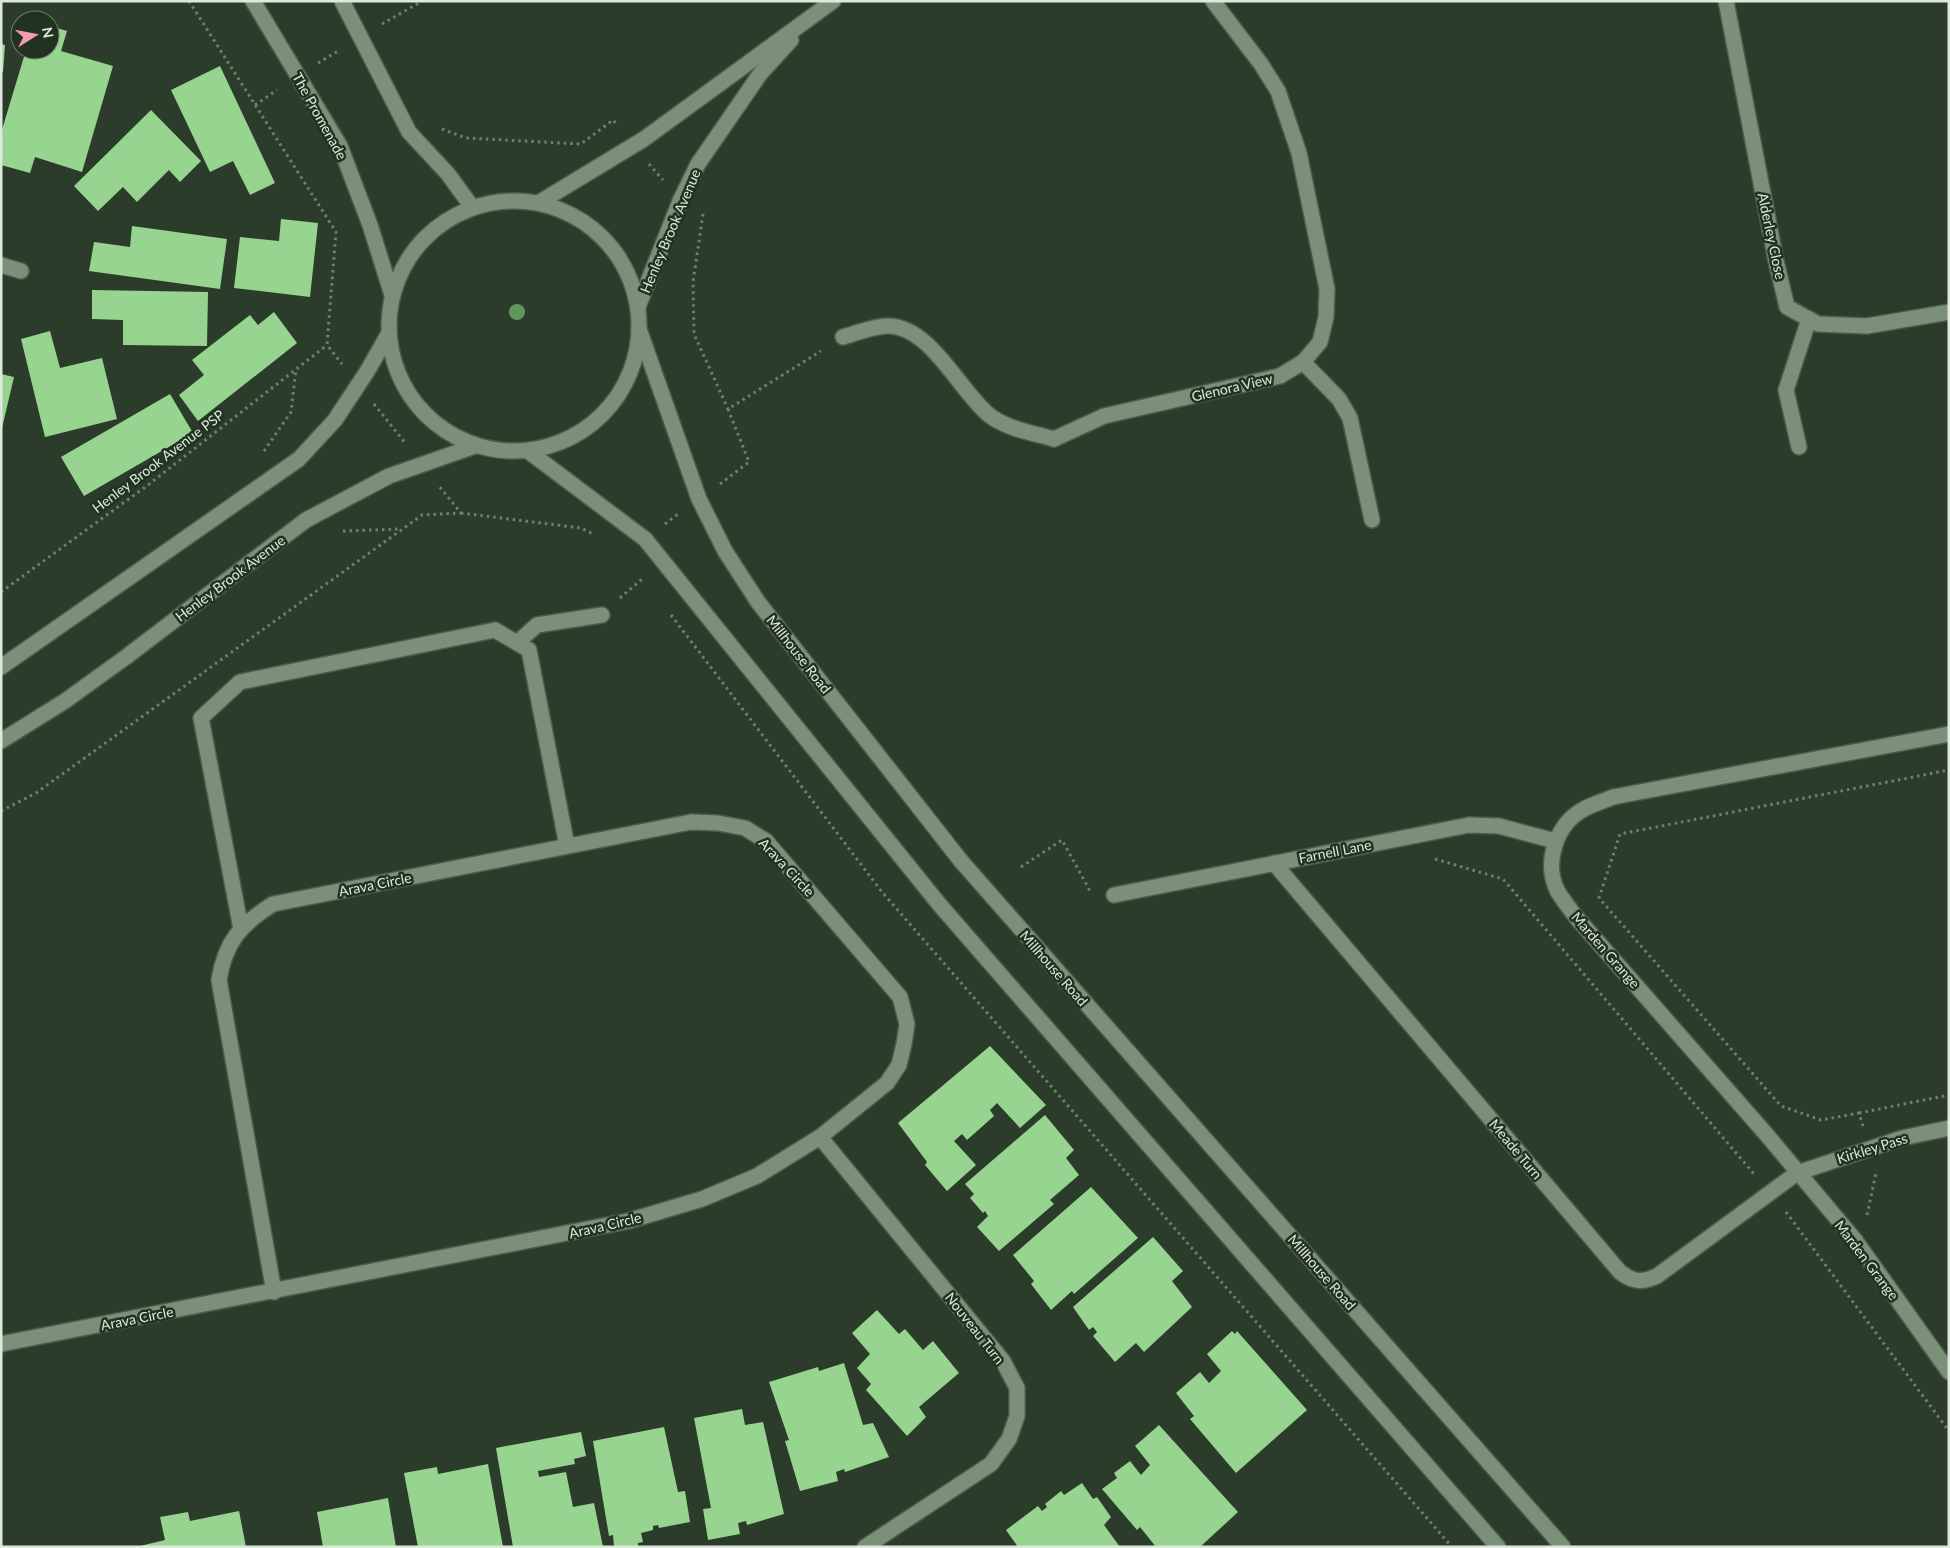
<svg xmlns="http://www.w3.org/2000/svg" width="1950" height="1548" font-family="Lato,sans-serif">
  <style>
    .building { fill: #96d48f }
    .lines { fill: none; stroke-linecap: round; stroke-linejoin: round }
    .lane-casing { stroke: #4c5a4b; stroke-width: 18 }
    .street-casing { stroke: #4c5a4b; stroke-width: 18 }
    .secondary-casing { stroke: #4c5a4b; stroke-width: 18 }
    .path { stroke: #727f70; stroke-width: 3; stroke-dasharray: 2.5 4; stroke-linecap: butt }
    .lane { stroke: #7c8f79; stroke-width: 15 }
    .street { stroke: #7c8f79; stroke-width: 15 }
    .secondary { stroke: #7c8f79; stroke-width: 15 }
    .tree { fill: #62965d }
    .labels { text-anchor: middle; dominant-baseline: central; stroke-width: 5; stroke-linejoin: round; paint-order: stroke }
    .street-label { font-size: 14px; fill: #dee8dd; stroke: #223220 }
  </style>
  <rect width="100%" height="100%" fill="#2c3c2a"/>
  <g class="building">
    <polygon points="50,26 67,31 61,51 113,66 82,172 35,157 30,173 1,165 1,133 26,50 50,50"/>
    <polygon points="1,44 5,45 3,72 1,72"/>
    <polygon points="220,66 275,183 250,195 233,161 210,172 171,90"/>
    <polygon points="151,110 201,161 180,182 169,170 137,202 123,187 98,211 74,186"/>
    <polygon points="281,219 318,223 310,297 234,288 240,237 279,241"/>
    <polygon points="132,226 227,239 220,289 89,271 94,242 130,247"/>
    <polygon points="92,290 208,292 207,346 123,345 123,320 92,319"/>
    <polygon points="274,312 297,343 198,421 179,395 204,375 192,360 250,315 258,325"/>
    <polygon points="50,331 60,368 102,358 117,419 45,437 21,339"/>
    <polygon points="1,374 14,377 2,428 1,428"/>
    <polygon points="170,394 193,433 84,496 61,457"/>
    <polygon points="990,1046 1046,1105 1020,1128 997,1103 990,1110 994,1116 967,1140 962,1134 954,1141 976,1165 947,1191 925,1165 927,1162 898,1123"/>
    <polygon points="1045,1115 1074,1150 1066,1158 1079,1175 1050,1200 1054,1204 999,1251 977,1227 988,1216 985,1211 983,1213 970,1198 974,1194 965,1184"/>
    <polygon points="1091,1187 1138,1238 1074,1294 1072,1291 1051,1310 1031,1284 1034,1281 1013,1255"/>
    <polygon points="1153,1237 1183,1271 1172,1281 1192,1307 1144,1352 1136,1343 1115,1362 1093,1336 1097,1332 1093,1327 1089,1330 1073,1307"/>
    <polygon points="877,1310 899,1334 905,1329 923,1350 933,1341 959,1373 919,1407 926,1417 907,1436 866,1390 871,1384 857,1368 870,1354 852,1333"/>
    <polygon points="1232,1331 1235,1334 1237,1331 1307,1410 1236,1473 1190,1419 1194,1416 1176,1393 1200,1372 1209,1383 1221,1371 1207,1354"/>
    <polygon points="844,1363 863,1425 873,1423 889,1457 845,1472 844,1469 836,1472 838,1481 800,1491 785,1441 789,1440 769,1382 818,1367 819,1371"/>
    <polygon points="742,1409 745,1425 763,1422 784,1514 747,1525 746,1521 738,1523 740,1534 708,1540 703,1509 711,1508 694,1418"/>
    <polygon points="1159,1425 1238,1512 1200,1547 1156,1547 1140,1527 1137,1530 1102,1489 1117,1478 1114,1473 1130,1461 1141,1475 1150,1465 1135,1446"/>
    <polygon points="664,1427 678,1492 685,1491 690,1522 659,1528 658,1525 653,1526 653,1530 641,1533 643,1542 638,1543 638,1547 614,1547 613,1535 609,1536 593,1441"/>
    <polygon points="581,1432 586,1456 574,1459 575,1464 538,1471 539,1477 566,1472 573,1507 594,1503 603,1547 513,1547 496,1448"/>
    <polygon points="488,1464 503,1547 418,1547 404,1473 437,1467 438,1474"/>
    <polygon points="1082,1483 1093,1499 1097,1497 1111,1517 1104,1525 1120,1547 1018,1547 1006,1530 1038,1506 1042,1511 1047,1507 1045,1504 1061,1491 1064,1495"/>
    <polygon points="388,1498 396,1547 323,1547 317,1512"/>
    <polygon points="239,1511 246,1547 136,1547 165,1540 160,1517 188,1512 190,1521"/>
  </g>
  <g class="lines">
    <g class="lane-casing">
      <g id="lane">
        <path d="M843,337C857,333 873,326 888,326C930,326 959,390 989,415C1007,429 1033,433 1054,439"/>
        <polyline points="1303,362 1339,399 1350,418 1372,520"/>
        <polyline points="1799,447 1786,390 1809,319"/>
        <polyline points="517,643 537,625 602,615"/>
        <path d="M1274,863L1620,1272C1633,1282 1642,1283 1657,1276L1797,1173"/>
        <polyline points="241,929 201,718 240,682 495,630 529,650 567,846"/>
      </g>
    </g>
    <g class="street-casing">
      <g id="street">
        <polyline points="1726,1 1776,261 1787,307 1818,324 1867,326 1949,312"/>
        <polyline points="1,265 21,271"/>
        <polyline points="1054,439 1104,416 1280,376 1303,362 1320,342 1326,317 1327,289 1299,153 1278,91 1261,64 1213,1"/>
        <path d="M1949,734L1613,797C1604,801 1593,804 1584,809C1556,824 1543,863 1558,892C1563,900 1570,909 1576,917L1766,1134L1855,1240L1949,1372"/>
        <polyline points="1114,895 1469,825 1499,826 1555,841"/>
        <polyline points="820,1137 1003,1361 1017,1388 1017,1416 1009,1439 991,1464 865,1547"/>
        <polyline points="1797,1173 1902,1138 1949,1128"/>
        <path d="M1,1344L628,1221L702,1199L757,1176L820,1137L887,1083L899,1065L904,1044L907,1024L900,997L766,841L745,828L718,823L691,822L273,904C241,924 225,942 219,980L274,1292"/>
      </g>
    </g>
    <g class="secondary-casing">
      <g id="secondary">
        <polyline points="253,1 340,146 370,225 392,295"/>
        <polyline points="342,1 409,132 448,174 472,207"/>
        <circle cx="514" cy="326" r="125"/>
        <polyline points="540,202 644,139 833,1"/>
        <polyline points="638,307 680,201 698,164 760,74 791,40"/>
        <polyline points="639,329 699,499 725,551 758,602 961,861 1563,1547"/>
        <polyline points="528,451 645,539 939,904 1498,1547"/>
        <polyline points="1,667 299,459 335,420 368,370 389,333"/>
        <polyline points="1,741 65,701 126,657 306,520 389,476 475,446"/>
      </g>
    </g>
    <g class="path">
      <polyline points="189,1 336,232 327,345 342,364"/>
      <polyline points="382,24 419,3"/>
      <polyline points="318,63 338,51"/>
      <polyline points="255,105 277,90"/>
      <polyline points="442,129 466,138 581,144 613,120 618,126"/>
      <polyline points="649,164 663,180"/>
      <polyline points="703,214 693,282 694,334 728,409"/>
      <polyline points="374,404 406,444"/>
      <polyline points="264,451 291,412 296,369"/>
      <polyline points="720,484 749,462 728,409 821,351"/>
      <polyline points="461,513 581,528 595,535"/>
      <polyline points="665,524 678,514"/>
      <polyline points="343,531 401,529"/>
      <polyline points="1,592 148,485 327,345"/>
      <polyline points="620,598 642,579"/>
      <polyline points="671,615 882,892 1452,1547"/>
      <polyline points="1,811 36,793 422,515 461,513 438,485"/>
      <polyline points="1435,859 1503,879 1754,1174"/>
      <polyline points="1021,867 1062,840 1090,891"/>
      <polyline points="1859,1113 1949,1095"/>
      <polyline points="1863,1126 1859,1113 1821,1120 1781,1106 1599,898 1620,834 1949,770"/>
      <polyline points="1786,1212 1949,1431"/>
      <polyline points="1867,1215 1876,1173"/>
    </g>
    <use href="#lane" class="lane"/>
    <use href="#street" class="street"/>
    <use href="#secondary" class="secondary"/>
  </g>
  <circle class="tree" cx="517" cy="312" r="8"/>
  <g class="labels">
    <g class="street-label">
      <text transform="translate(320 116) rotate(61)">The Promenade</text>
      <text transform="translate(670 231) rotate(-67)">Henley Brook Avenue</text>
      <text transform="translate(1772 236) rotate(78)">Alderley Close</text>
      <text transform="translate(1232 387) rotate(-13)">Glenora View</text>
      <text transform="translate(158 461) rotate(-37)">Henley Brook Avenue PSP</text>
      <text transform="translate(230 578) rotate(-37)">Henley Brook Avenue</text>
      <text transform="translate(799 654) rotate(52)">Millhouse Road</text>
      <text transform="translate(1335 851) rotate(-11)">Farnell Lane</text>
      <text transform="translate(787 867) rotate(47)">Arava Circle</text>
      <text transform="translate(375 884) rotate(-11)">Arava Circle</text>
      <text transform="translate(1606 950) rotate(49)">Marden Grange</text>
      <text transform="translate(1054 968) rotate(49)">Millhouse Road</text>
      <text transform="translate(1872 1148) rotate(-17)">Kirkley Pass</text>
      <text transform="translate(1516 1149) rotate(50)">Meade Turn</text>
      <text transform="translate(605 1225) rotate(-13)">Arava Circle</text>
      <text transform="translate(1867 1260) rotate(53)">Marden Grange</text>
      <text transform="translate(1322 1272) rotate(49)">Millhouse Road</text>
      <text transform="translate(137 1318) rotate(-11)">Arava Circle</text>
      <text transform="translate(975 1328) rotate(52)">Nouveau Turn</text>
    </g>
  </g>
  <rect width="1950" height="1548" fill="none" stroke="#dee8dd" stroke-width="5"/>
  <g transform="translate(35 35) rotate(79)"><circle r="24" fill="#223220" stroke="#6d7b6c"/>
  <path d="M0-4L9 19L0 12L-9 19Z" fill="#f29ab0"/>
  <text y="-8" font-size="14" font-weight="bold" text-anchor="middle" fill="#dee8dd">N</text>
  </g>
</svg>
